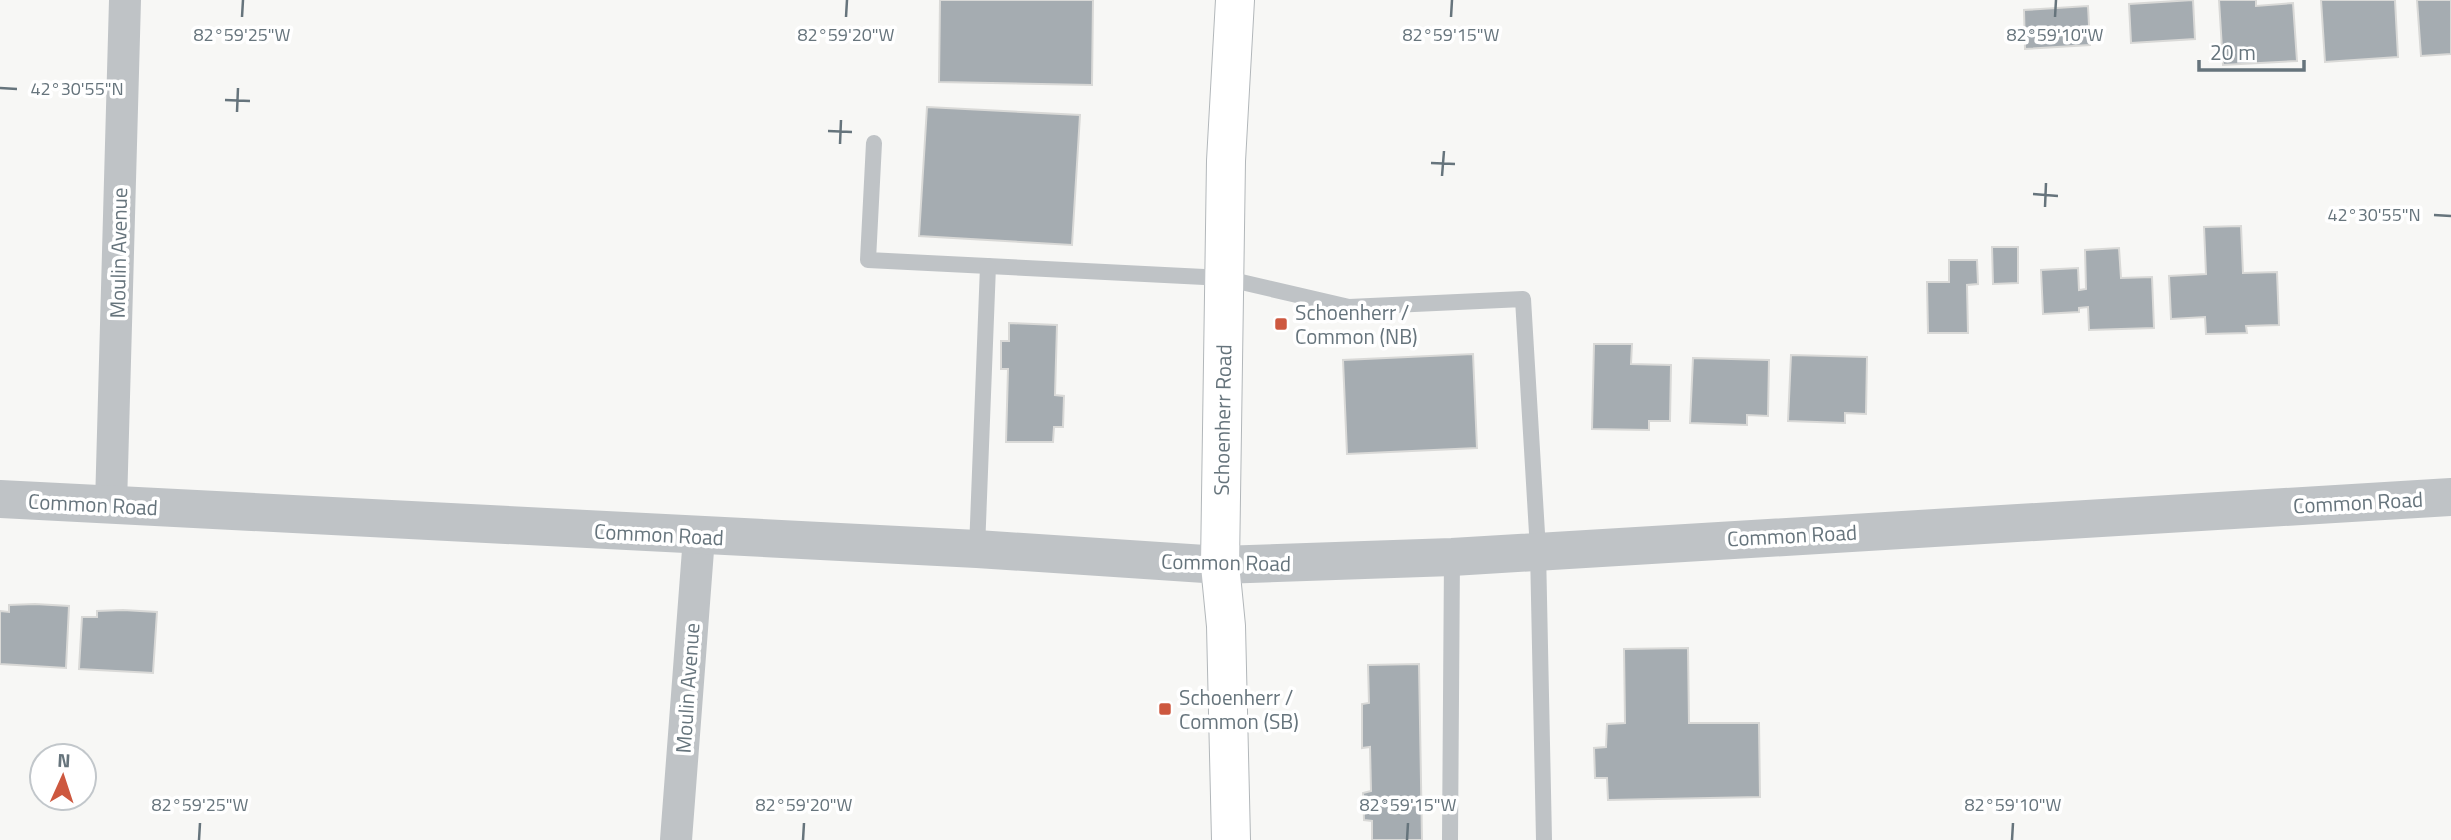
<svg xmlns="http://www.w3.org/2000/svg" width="2451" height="840" font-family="'Titillium Web',sans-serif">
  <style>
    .building { fill: #a5acb1; stroke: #d9d9d7; stroke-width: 2 }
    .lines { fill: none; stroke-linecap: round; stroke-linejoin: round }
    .secondary-casing { stroke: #b2b7ba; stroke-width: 40 }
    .service { stroke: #bfc3c6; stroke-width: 16 }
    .minor { stroke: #bfc3c6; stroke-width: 32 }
    .tertiary { stroke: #bfc3c6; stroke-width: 38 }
    .secondary { stroke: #fff; stroke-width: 38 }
    .ticks { fill: none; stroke: #66747c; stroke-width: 2.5 }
    .poi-dot { fill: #cd583f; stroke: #fff; stroke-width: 2.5 }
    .labels { text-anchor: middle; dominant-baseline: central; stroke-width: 7; stroke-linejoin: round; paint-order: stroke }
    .street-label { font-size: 21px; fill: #66747c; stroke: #fff }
    .poi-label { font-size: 21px; fill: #66747c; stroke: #fff; text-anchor: start }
    .ticks-label { font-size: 18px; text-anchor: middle; fill: #66747c; stroke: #fff; stroke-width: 7; stroke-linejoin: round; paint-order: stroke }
  </style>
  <rect width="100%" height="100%" fill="#f7f7f5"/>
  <g class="building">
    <polygon points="940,0 1093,0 1092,85 939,82"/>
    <polygon points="2193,0 2195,39 2131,43 2129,4"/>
    <polygon points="2219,0 2256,0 2256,6 2293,3 2297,61 2223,65"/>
    <polygon points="2321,0 2395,0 2398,57 2325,62"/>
    <polygon points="2417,0 2451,0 2451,54 2421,56"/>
    <polygon points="2088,6 2090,45 2025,49 2024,10"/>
    <polygon points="927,107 1080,115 1072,245 919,236"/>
    <polygon points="2241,226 2243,273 2277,272 2279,325 2246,326 2247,333 2206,334 2205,317 2171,319 2169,276 2206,274 2204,227"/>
    <polygon points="1992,247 2018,247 2018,283 1993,284"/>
    <polygon points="2119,248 2121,278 2152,277 2154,328 2089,330 2088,307 2079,308 2079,312 2043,314 2041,270 2078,268 2079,290 2086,289 2085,250"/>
    <polygon points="1949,260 1977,260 1978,284 1967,285 1968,333 1928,333 1927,282 1949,282"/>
    <polygon points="1009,323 1057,325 1055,395 1064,396 1063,427 1054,427 1053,442 1006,442 1008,369 1001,369 1001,341 1009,341"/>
    <polygon points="1594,344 1632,344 1631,364 1671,365 1670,421 1649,421 1649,430 1592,429"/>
    <polygon points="1473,354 1477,448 1347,454 1343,360"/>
    <polygon points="1791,355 1867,357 1866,414 1845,413 1845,423 1788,421"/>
    <polygon points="1693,358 1769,360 1768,416 1747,415 1747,425 1690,423"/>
    <polygon points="35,604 69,606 66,668 0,664 0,611 9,612 9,605"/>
    <polygon points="123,610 157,612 153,673 79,669 82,617 97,617 97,611"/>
    <polygon points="1688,648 1689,723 1759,723 1760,797 1608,800 1607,778 1595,778 1594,748 1606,747 1607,724 1625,723 1624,649"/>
    <polygon points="1419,664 1422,840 1372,840 1372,821 1364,820 1363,793 1371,791 1370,747 1362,748 1362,704 1369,703 1368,665"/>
  </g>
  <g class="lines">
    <g class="secondary-casing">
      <polyline id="secondary" points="1231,840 1226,626 1220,565 1226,161 1235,0"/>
    </g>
    <g class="service">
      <polyline points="874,143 868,260 1224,278 1349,307 1523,299 1538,550 1544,840"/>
      <polyline points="977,549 988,266"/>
      <polyline points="1450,840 1452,557"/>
    </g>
    <g class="minor">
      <polyline points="111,505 125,0"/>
      <polyline points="676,840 699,537"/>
    </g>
    <polyline class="tertiary" points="0,499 977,549 1220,565 1452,557 2451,497"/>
    <use href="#secondary" class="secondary"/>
  </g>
  <path class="ticks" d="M242,17L243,0M846,17L847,0M1451,17L1452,0M2055,17L2056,0M0,88L17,89M225,100L250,101M237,112L238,88M828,131L852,132M840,144L841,120M1431,163L1455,164M1442,176L1444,151M2033,194L2058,196M2045,207L2046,183M2434,215L2451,216M199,840L200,823M803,840L804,823M1407,840L1408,823M2012,840L2013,823"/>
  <g class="poi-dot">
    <rect x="1274" y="317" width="14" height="14" rx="3.5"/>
    <rect x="1158" y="702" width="14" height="14" rx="3.5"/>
  </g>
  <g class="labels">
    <g class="street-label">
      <text transform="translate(118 253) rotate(-89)">Moulin Avenue</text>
      <text transform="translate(1222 420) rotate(-89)">Schoenherr Road</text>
      <text transform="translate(2358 502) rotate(-3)">Common Road</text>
      <text transform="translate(93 504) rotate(3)">Common Road</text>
      <text transform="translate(659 534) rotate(3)">Common Road</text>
      <text transform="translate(1792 535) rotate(-3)">Common Road</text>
      <text transform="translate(1226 562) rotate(1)">Common Road</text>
      <text transform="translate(687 688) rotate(-86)">Moulin Avenue</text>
    </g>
    <g class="poi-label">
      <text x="1295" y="312">Schoenherr /<tspan x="1295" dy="24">Common (NB)</tspan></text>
      <text x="1179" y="697">Schoenherr /<tspan x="1179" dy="24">Common (SB)</tspan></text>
    </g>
  </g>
  <g class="ticks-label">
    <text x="242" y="41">82°59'25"W</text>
    <text x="846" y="41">82°59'20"W</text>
    <text x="1451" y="41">82°59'15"W</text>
    <text x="2055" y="41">82°59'10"W</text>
    <text x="77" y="95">42°30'55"N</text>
    <text x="2374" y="221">42°30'55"N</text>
    <text x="200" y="811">82°59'25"W</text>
    <text x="804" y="811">82°59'20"W</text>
    <text x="1408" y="811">82°59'15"W</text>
    <text x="2013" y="811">82°59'10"W</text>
  </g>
  <g transform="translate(63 777) rotate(3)"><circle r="33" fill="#ffffff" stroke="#c2c7cb" stroke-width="2"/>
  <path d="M0-5L12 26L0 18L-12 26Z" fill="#cd583f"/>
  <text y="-10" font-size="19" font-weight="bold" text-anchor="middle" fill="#66747c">N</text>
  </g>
  <path d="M2199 60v10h105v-10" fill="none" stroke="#66747c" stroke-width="3.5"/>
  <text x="2210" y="60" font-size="21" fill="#66747c" stroke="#ffffff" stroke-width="5" paint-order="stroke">20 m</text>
</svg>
